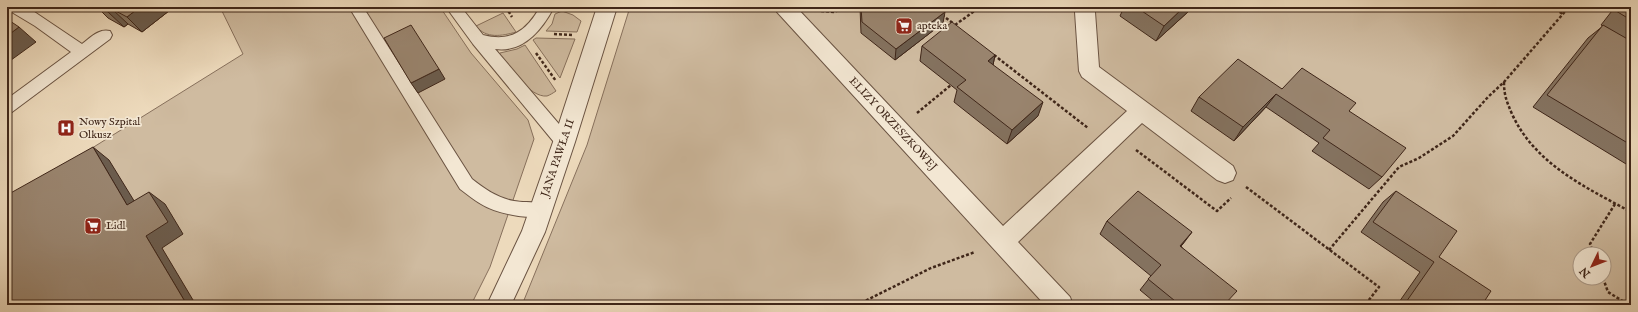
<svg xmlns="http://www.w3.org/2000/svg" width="1638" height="312" font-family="'IM FELL English',serif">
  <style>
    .green { fill: #cfbba0; stroke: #87705c; fill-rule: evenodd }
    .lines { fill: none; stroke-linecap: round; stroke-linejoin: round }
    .service-casing { stroke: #6a5342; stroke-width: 2 }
    .minor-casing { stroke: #6a5342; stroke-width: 2 }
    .path { stroke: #3f2619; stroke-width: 2.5; stroke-dasharray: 3 2; stroke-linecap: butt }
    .service { fill: #f3e7d3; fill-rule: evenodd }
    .minor { fill: #f3e7d3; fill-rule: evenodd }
    .wall { fill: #84725f; stroke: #3f2619 }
    .shaded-wall { fill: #6b5c4d; stroke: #3f2619 }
    .building { fill: #99846e; stroke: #3f2619 }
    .labels { text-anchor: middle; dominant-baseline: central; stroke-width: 3.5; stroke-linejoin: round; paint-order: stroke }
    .poi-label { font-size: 11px; fill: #3f2619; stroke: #f3e7d3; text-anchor: start }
    .street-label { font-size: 11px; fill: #3f2619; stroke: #f3e7d3 }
  </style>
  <rect width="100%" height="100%" fill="#eddabc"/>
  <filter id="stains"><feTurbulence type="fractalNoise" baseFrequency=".005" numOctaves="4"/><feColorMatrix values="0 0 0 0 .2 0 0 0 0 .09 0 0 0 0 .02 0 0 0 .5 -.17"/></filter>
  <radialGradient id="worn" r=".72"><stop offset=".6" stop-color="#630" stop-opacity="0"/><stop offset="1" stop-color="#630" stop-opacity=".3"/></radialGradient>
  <g class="green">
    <polygon points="220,7 440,7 471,53 528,120 534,139 490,267 471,305 7,305 7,201 243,54"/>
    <path d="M630,7H1631V305H522L587,145ZM1580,254H1604V278H1580Z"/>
    <polygon points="562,11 573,15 581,21 577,32 546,31 552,24 555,14"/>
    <path d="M503,13L516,32C502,36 486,39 476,26Z"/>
    <polygon points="536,38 575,39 560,78 533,40"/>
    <path d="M525,45L556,91C553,93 550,95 547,96C530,98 509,67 498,56L500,53L517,49Z"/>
  </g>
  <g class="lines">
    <g class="service-casing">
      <g id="service">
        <path d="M8,7H27L82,44C90,38 99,28 110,31L112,35L110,39L12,112L7,114V99L71,52L35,26L10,11Z"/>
        <path d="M349,7H363L472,179C485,189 497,198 514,201C525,203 536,201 546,205L548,210L546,215C531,221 495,213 481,204C474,200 467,194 460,189Z"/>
        <path d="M446,7H461L483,35C510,42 526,32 540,7H554C542,30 523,53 495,49L570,137L572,142L570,147L564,149L558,147L473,44Z"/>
      </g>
    </g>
    <g class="minor-casing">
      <g id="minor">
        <polygon points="597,7 617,7 575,142 545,232 511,305 487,305 522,231 553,142"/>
        <polygon points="774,7 796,7 1003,226 1127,111 1082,77 1079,71 1075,12 1078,7 1092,7 1095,12 1099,67 1233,166 1236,173 1233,180 1225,183 1217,180 1142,123 1018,242 1070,297 1073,305 1045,305 777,12"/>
      </g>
    </g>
    <g class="path">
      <polyline points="506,7 512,17"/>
      <polyline points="1551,7 1563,14"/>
      <polyline points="821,11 835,12 843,7"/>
      <polyline points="942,15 954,24"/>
      <polyline points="955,25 980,7"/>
      <polyline points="554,34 573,35"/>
      <polyline points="536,53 556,81"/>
      <polyline points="994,55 1088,128"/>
      <path d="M1504,82C1504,96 1507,102 1512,114C1535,164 1585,187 1631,212"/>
      <polyline points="917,113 951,85"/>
      <polyline points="1136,150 1217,211 1231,198"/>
      <polyline points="1246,187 1379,287 1365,305"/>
      <polyline points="1329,250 1399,167 1419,158 1453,136 1488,97 1504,82 1569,7"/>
      <polyline points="1594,254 1590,244 1615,204"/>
      <polyline points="1603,278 1608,292 1629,305"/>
      <polyline points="857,305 931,268 975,252"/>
    </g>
    <use href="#service" class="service"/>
    <use href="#minor" class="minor"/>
  </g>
  <g class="wall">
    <polygon points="97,7 174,7 142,32 128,24 124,27 108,18"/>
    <polygon points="860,7 938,7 943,23 895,60 861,33"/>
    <polygon points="1124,7 1191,7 1189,11 1156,41 1120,16"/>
    <polygon points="1615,7 1631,7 1631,167 1533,107 1588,38 1603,26 1601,25"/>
    <polygon points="922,46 995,55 993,65 1038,116 1007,144 954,102 957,90 920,61"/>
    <polygon points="1282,89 1349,111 1382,177 1369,189 1312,151 1319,143 1266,107 1234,141 1191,111 1199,97"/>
    <polygon points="1396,191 1439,257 1482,305 1397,305 1420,272 1361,232 1383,202"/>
    <polygon points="1107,221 1183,244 1181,246 1224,305 1158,305 1140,290 1151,276 1100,234"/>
  </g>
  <g class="shaded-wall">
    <polygon points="140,7 174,7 142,32 127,17"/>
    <polygon points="363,7 371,7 365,10"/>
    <polygon points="1184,7 1191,7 1189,11 1156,41 1164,26"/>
    <polygon points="112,9 128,24 124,27 108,12"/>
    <polygon points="945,12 943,23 895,60 896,49"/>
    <polygon points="19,27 36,42 7,63 7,36"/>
    <polygon points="995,55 992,70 988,61"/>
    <polygon points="439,69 445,79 418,93 411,83"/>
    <polygon points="1276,94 1266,107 1234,141 1243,127"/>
    <polygon points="1043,102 1038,116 1007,144 1012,130"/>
    <polygon points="93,147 109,160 144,217 127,205"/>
    <polygon points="149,192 165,204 183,234 162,248 196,305 187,305 146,236"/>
    <polygon points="1192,232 1183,244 1170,258 1180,246"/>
  </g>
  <g class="building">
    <polygon points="100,7 140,7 127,17 112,9 108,12"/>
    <polygon points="861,7 938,7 945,12 896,49 862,22"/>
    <polygon points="1136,7 1184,7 1164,26"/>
    <polygon points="1619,7 1631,7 1631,20 1616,11"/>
    <polygon points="7,19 19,27 7,36"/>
    <polygon points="952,22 995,55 988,61 1043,102 1012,130 957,87 966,80 922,46"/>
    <polygon points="411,25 439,69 411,83 384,38"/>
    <polygon points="1603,25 1631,41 1631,145 1547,95"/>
    <polygon points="1238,59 1282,89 1302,68 1356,103 1349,111 1406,148 1382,177 1323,138 1330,130 1276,94 1243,127 1199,97"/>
    <polygon points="93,147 127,205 149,192 168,222 146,236 187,305 12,305 7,295 7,195"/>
    <polygon points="1138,191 1192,232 1180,246 1237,291 1224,305 1180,305 1148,279 1161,265 1107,221"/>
    <polygon points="1396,191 1457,231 1439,257 1491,291 1482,305 1404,305 1434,262 1373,222"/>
  </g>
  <defs>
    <g id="supermarket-square" transform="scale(0.9)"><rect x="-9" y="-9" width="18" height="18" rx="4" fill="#8f2418" stroke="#f3e7d3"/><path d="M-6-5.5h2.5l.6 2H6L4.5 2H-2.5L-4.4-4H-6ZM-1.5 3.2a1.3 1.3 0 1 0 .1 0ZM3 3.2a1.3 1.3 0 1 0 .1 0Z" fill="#fff"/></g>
    <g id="hospital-square" transform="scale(0.9)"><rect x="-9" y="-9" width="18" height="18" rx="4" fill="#8f2418" stroke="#f3e7d3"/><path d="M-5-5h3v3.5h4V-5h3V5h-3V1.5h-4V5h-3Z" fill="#fff"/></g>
  </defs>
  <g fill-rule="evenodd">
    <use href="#supermarket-square" x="904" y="26"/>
    <use href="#hospital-square" x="66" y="128"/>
    <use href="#supermarket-square" x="93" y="226"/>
  </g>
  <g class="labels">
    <g class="poi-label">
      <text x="917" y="26">apteka</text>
      <text x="79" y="122">Nowy Szpital<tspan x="79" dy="13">Olkusz</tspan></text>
      <text x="106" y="226">Lidl</text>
    </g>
    <g class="street-label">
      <text transform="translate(893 124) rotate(47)">ELIZY ORZESZKOWEJ</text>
      <text transform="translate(558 158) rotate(-71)">JANA PAWŁA II</text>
    </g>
  </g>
  <rect width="1638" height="312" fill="none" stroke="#eddabc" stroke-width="24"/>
  <rect x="8" y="8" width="1622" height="296" fill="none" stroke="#3f2619" stroke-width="2"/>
  <rect x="12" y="12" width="1614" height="288" fill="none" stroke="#3f2619"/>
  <g transform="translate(1592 266) rotate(227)"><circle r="19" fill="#f3e7d3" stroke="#ab9a89"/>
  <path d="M0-3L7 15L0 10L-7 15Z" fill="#8f2418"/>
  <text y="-6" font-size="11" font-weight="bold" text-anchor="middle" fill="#3f2619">N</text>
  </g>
  <rect width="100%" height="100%" filter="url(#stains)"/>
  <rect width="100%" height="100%" fill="url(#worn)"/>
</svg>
